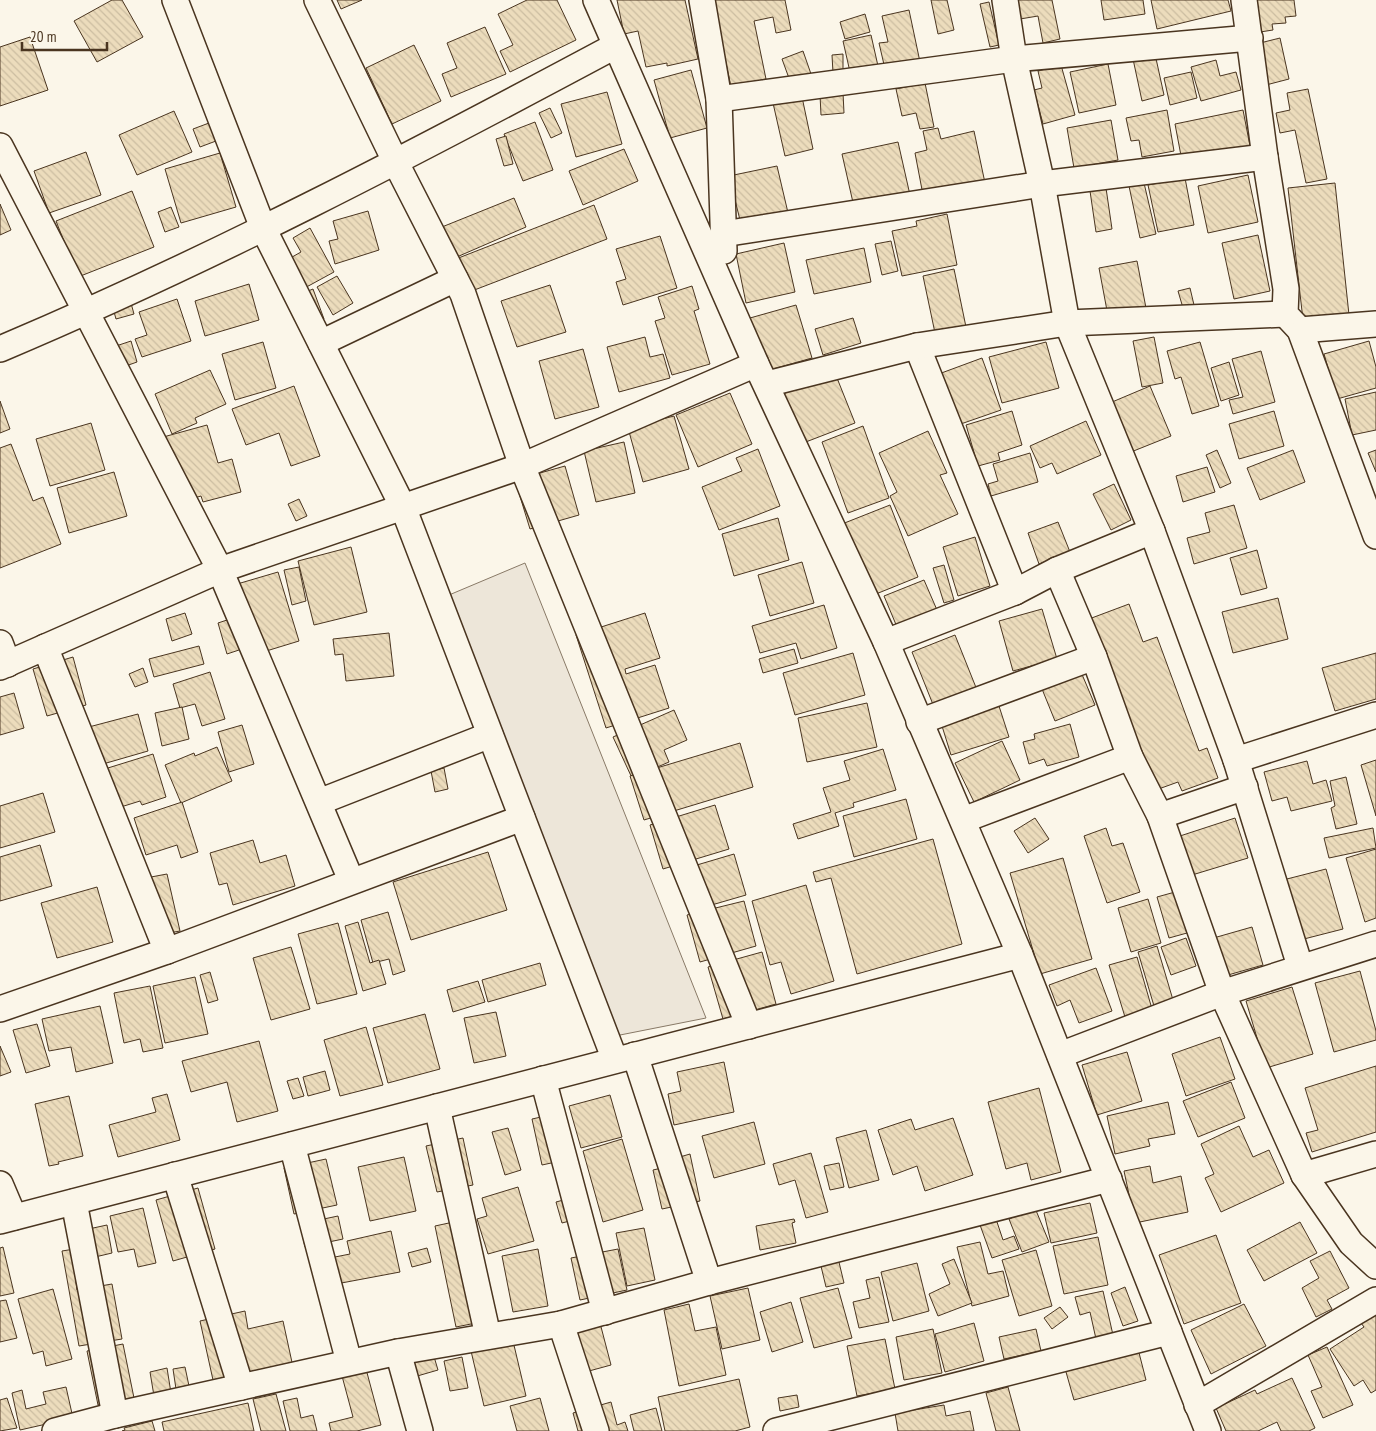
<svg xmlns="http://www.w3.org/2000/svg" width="1376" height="1431" font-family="'PT Sans Narrow',sans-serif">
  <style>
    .park { fill: #ede6d9; stroke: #887966 }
    .building { fill: url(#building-back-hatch); stroke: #4a3520 }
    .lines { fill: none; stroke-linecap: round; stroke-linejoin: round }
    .minor-casing { stroke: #4a3520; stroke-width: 28 }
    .minor { stroke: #fbf6e9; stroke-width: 25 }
  </style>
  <defs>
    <pattern id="building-back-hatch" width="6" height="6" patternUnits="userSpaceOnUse" patternTransform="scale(1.25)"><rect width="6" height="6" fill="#ecdcbc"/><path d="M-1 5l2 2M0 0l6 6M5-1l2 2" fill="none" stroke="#ccbda1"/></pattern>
  </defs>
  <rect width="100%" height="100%" fill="#fbf6e9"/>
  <polygon class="park" points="525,563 706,1018 615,1036 430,603"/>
  <g class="building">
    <polygon points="112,0 122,0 143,37 97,62 74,21"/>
    <polygon points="337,0 362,0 341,9"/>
    <polygon points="527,0 557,0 576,40 510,72 500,51 513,45 498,14"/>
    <polygon points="617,0 685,0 698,59 667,66 667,63 646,67 638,31 624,34"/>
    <polygon points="713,0 785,0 791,30 776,33 773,17 754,21 766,79 731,87"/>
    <polygon points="931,0 947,0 954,30 938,34"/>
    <polygon points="1017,0 1052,0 1060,39 1043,43 1038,16 1020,19"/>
    <polygon points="1101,0 1143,0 1145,14 1104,20"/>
    <polygon points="1151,0 1228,0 1231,11 1157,29"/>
    <polygon points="1256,0 1294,0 1296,16 1285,17 1286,23 1272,24 1273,30 1260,32"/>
    <polygon points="989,2 999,45 990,47 980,4"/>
    <polygon points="909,10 920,62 885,69 879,43 888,42 882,16"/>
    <polygon points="865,14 870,32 845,39 840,22"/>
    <polygon points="485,27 506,74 451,97 442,74 457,68 447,43"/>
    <polygon points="871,35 878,66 850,72 843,41"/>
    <polygon points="30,37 48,90 0,106 0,47"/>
    <polygon points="1280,38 1289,79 1266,85 1256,44"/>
    <polygon points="414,45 441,101 392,124 366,68"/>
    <polygon points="803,51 811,74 790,81 782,59"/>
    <polygon points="843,54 843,73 833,73 832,55"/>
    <polygon points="1155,54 1164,95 1142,101 1133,59"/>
    <polygon points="1216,60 1220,76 1236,72 1241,90 1201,101 1191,67"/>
    <polygon points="1108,64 1116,105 1079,113 1070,72"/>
    <polygon points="1061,65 1075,115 1043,124 1034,90 1042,88 1038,71"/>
    <polygon points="691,70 707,128 670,138 654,80"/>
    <polygon points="1191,72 1197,98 1170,105 1164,78"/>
    <polygon points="925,83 934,127 920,129 916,113 902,116 896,89"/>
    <polygon points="1308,89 1327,179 1306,183 1295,130 1280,133 1276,113 1290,110 1287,93"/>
    <polygon points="607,92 622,144 576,157 561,104"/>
    <polygon points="843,93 844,113 821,115 820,95"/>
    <polygon points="802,97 813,149 785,156 773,103"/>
    <polygon points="550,108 562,133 551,138 539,113"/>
    <polygon points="1167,110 1174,151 1142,157 1139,140 1131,141 1126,118"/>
    <polygon points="1243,110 1250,146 1182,161 1175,124"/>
    <polygon points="174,111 192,152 137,175 119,135"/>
    <polygon points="1111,120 1118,160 1074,168 1067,128"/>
    <polygon points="535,122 553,170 523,181 504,134"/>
    <polygon points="209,123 216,141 200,147 193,129"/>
    <polygon points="938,128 941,139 974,131 985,183 923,195 915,153 927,150 923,131"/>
    <polygon points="506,136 513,164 504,166 496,139"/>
    <polygon points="898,142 910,195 854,207 842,154"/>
    <polygon points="624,149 638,181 583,205 569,171"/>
    <polygon points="86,152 101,195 49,213 34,171"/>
    <polygon points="220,153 236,207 181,223 165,169"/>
    <polygon points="777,166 789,217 742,228 729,176"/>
    <polygon points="1248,175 1258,222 1208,233 1198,186"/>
    <polygon points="1185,178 1194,225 1158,232 1148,185"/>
    <polygon points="1144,183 1156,234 1140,238 1129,186"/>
    <polygon points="1335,183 1349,315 1303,320 1288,188"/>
    <polygon points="1106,188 1112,229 1096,232 1090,191"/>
    <polygon points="132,191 154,247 78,277 56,221"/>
    <polygon points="514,198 526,227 436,266 422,235"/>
    <polygon points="0,204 11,230 0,235"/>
    <polygon points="594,205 607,239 451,299 438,266"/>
    <polygon points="171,207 179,227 165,232 158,212"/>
    <polygon points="368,211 379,250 335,264 329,241 338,239 333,221"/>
    <polygon points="947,214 957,265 902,276 892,231 917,226 916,221"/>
    <polygon points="310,228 334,272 301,290 285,261 301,252 293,238"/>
    <polygon points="1258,235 1270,291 1234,299 1222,243"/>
    <polygon points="660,236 677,288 623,305 616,282 626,279 616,249"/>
    <polygon points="891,241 898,271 882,275 875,244"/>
    <polygon points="784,243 795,292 746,303 736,254"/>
    <polygon points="864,248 871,282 814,294 806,260"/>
    <polygon points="1137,261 1146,308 1108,316 1099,268"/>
    <polygon points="954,269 966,327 935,333 923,276"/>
    <polygon points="337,276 353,303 333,315 317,287"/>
    <polygon points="249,284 259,320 205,336 195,301"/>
    <polygon points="550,285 566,332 517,347 501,301"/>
    <polygon points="692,286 699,309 694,311 710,364 672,375 655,321 665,318 658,297"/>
    <polygon points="1190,288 1194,305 1183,308 1178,291"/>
    <polygon points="313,289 324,319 307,325 296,296"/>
    <polygon points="129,296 134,314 116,319 111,301"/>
    <polygon points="177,299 191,341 142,357 135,339 147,335 139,312"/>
    <polygon points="796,305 812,358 766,371 750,318"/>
    <polygon points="853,318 861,343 823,355 815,329"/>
    <polygon points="645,337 650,357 663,354 670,378 619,392 607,347"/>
    <polygon points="1154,337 1163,383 1142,387 1133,341"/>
    <polygon points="131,341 137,362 123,367 116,346"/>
    <polygon points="1369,341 1376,367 1376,388 1337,399 1324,354"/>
    <polygon points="263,342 276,388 235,400 222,354"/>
    <polygon points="1046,342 1059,388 1002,403 989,357"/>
    <polygon points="1200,342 1219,406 1192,414 1181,377 1175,379 1167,351"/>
    <polygon points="583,349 599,407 555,419 539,361"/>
    <polygon points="1261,351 1275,402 1233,414 1229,400 1243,397 1232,359"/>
    <polygon points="982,358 1001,410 955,426 936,375"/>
    <polygon points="1229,362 1239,395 1221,401 1211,368"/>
    <polygon points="210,370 226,404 195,418 197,423 172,434 155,394"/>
    <polygon points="835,373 855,423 798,445 778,396"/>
    <polygon points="294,386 320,456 291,466 279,433 246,445 232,409"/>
    <polygon points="1150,386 1171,436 1126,454 1105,405"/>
    <polygon points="1376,392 1376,430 1352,435 1345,399"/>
    <polygon points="730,393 752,444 698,467 676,415"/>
    <polygon points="0,401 10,429 0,433"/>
    <polygon points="1012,411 1022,445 998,453 1000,460 978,466 966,425"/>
    <polygon points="1274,411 1284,446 1239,459 1229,424"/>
    <polygon points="674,416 689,469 643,482 628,428"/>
    <polygon points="1086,421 1101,455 1057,474 1052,463 1040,468 1030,446"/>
    <polygon points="91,423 105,470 50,486 36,439"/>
    <polygon points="207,425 218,463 232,459 241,492 203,502 201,496 174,504 156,439"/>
    <polygon points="863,426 889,498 848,513 822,442"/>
    <polygon points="928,431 947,473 940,475 958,514 908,536 890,496 897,492 879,453"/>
    <polygon points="624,442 635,493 596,502 584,451"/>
    <polygon points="11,444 33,501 43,497 61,544 0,568 0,448"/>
    <polygon points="758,449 780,506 719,530 702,487 742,471 736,458"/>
    <polygon points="1217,450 1231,483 1220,488 1206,455"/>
    <polygon points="1293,450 1305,482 1260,500 1247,468"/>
    <polygon points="1376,450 1376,472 1368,453"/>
    <polygon points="1030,453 1038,482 991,496 988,484 998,481 993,464"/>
    <polygon points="565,466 579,515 530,529 515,480"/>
    <polygon points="1207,467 1215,492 1183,502 1176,476"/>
    <polygon points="114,472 127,516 69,533 57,488"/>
    <polygon points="1114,484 1131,520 1111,530 1093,494"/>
    <polygon points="299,499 307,516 296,521 288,504"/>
    <polygon points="890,505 918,577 871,596 842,524"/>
    <polygon points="1234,505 1247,548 1194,564 1187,538 1210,532 1205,513"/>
    <polygon points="778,518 789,560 734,576 722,534"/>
    <polygon points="1058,522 1070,552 1039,564 1028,533"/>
    <polygon points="975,537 990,586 958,596 943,547"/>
    <polygon points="351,547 367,612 314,625 298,561"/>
    <polygon points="1257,550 1267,588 1241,595 1230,558"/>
    <polygon points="802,562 814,603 770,616 758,575"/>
    <polygon points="944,565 954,600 944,603 933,568"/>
    <polygon points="299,567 306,601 292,605 284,570"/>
    <polygon points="278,572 299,641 263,652 260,643 227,654 218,623 236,617 227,587"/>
    <polygon points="924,580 937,610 897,627 884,596"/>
    <polygon points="1278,598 1288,639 1233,653 1222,612"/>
    <polygon points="1129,604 1143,642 1157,637 1199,751 1207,748 1218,778 1182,791 1178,782 1153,791 1089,619"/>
    <polygon points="824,605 837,648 801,659 796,643 760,653 752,626"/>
    <polygon points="1042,609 1057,659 1013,671 999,621"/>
    <polygon points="185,613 192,634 172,641 166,619"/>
    <polygon points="645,613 660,658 625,669 626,674 655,665 669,708 606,728 576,635"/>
    <polygon points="389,633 394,676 346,681 343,654 335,655 333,639"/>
    <polygon points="955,635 977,690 934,707 912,652"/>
    <polygon points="199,646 204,664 154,677 149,659"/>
    <polygon points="794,649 798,663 763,673 759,659"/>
    <polygon points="853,653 865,695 795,715 783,673"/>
    <polygon points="1376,653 1376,699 1335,711 1322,668"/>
    <polygon points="73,657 86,705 47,716 33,669"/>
    <polygon points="143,668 148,682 135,687 129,674"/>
    <polygon points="210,672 225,719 202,726 195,704 180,708 173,684"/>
    <polygon points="1081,672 1095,705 1055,721 1042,689"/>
    <polygon points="14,693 24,728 0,735 0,697"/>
    <polygon points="867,703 877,747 807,762 798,718"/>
    <polygon points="998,703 1009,737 951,755 942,726 969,718 967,712"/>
    <polygon points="182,707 189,739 162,746 155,713"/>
    <polygon points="674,710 687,740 664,750 669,762 632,778 613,737"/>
    <polygon points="138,714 148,751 96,766 85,728"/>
    <polygon points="1070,724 1079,757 1047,766 1044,759 1029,764 1023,742 1035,739 1034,734"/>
    <polygon points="242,725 254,764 229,772 218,732"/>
    <polygon points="1002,741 1020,780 974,802 955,763"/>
    <polygon points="740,743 753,787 644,820 630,776"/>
    <polygon points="217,747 232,781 181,803 165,765 194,753 195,756"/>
    <polygon points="883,749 896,790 853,803 854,807 835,813 839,826 798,839 793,824 831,812 823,788 850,780 844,761"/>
    <polygon points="153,754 166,797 142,805 140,801 108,811 95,772"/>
    <polygon points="1376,760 1376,816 1361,765"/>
    <polygon points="1307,761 1313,784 1326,780 1332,801 1291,811 1287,797 1272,801 1264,772"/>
    <polygon points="444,768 448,789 435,792 431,771"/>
    <polygon points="1346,777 1357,824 1336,829 1331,808 1335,806 1330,781"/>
    <polygon points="43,793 55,832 0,848 0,806"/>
    <polygon points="906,799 917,839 854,857 843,816"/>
    <polygon points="182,802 198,852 181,858 177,845 146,855 134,818"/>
    <polygon points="715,805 729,849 663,869 650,825"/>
    <polygon points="1035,818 1049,839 1028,853 1014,831"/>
    <polygon points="1235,818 1248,858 1192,875 1180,836"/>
    <polygon points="1106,828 1112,846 1123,843 1140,892 1107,903 1084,836"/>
    <polygon points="1373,828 1376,848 1329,858 1324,838"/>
    <polygon points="933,839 962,944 857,974 831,878 816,882 813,872"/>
    <polygon points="253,840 260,863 286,855 295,886 233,905 227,883 219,885 210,853"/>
    <polygon points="40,845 52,886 0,901 0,857"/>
    <polygon points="1376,849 1376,918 1365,922 1346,858"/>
    <polygon points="488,852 507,910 411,940 393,882"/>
    <polygon points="734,854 746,895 691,911 680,870"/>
    <polygon points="1063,858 1092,959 1040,974 1010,873"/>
    <polygon points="1326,869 1343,929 1300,940 1283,880"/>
    <polygon points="167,874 180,931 147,937 135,880"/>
    <polygon points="806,885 834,981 791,994 781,962 770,965 752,901"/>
    <polygon points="97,887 113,942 57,958 41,903"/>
    <polygon points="1175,892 1187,933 1169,938 1157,897"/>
    <polygon points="1148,899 1161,943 1131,952 1118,908"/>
    <polygon points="744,901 756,946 700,962 687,915"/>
    <polygon points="388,912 405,971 393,975 389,959 373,963 361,920"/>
    <polygon points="358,922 370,963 379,960 386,984 363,991 345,926"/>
    <polygon points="338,923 357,994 317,1004 298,934"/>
    <polygon points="1252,927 1263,965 1221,977 1210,939"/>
    <polygon points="1186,938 1196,966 1171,975 1161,947"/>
    <polygon points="1157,946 1173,1000 1154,1006 1138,952"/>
    <polygon points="291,947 310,1009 271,1020 253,958"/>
    <polygon points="762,952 776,1004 723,1019 708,967"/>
    <polygon points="1137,957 1152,1009 1125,1017 1109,965"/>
    <polygon points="540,963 546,985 488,1002 482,980"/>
    <polygon points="1096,968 1112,1011 1079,1023 1070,1000 1057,1006 1049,985"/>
    <polygon points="1360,971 1376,1031 1376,1040 1334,1052 1315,983"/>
    <polygon points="210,972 218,1000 208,1003 200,975"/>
    <polygon points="195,977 208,1034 165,1043 153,986"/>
    <polygon points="478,981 485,1002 453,1012 447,990"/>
    <polygon points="150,986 163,1048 143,1052 140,1039 124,1043 114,993"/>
    <polygon points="1292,987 1313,1054 1266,1068 1246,1001"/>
    <polygon points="100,1006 113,1063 76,1072 71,1047 49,1051 42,1019"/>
    <polygon points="496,1012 506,1056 474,1063 464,1018"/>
    <polygon points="425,1014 440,1069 388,1083 373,1028"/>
    <polygon points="37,1024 50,1066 26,1073 13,1030"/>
    <polygon points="366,1027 383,1085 340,1096 324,1040"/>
    <polygon points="1220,1037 1235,1079 1186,1096 1172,1054"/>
    <polygon points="259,1041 278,1111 237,1122 227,1082 191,1092 182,1061"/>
    <polygon points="0,1046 11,1072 0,1076"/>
    <polygon points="1127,1052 1142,1101 1097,1115 1082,1065"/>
    <polygon points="724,1062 734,1112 674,1125 668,1094 681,1091 677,1072"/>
    <polygon points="1376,1066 1376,1132 1312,1152 1306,1133 1318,1130 1305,1088"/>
    <polygon points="325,1071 330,1090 308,1096 303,1077"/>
    <polygon points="298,1078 304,1096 293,1099 287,1081"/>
    <polygon points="1231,1082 1245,1118 1198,1137 1183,1101"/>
    <polygon points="1039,1088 1061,1172 1031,1180 1027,1163 1006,1169 988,1102"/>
    <polygon points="167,1094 180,1140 118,1157 109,1125 156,1112 152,1098"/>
    <polygon points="610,1095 622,1137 581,1148 569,1106"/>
    <polygon points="69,1096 83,1156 58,1162 59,1164 49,1166 35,1104"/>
    <polygon points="1168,1102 1175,1134 1148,1139 1150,1146 1115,1154 1107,1116"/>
    <polygon points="564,1112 574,1158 542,1165 532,1119"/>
    <polygon points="953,1118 973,1175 925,1191 917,1166 893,1175 878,1130 911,1119 915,1130"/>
    <polygon points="754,1122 765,1164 714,1178 702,1136"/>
    <polygon points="1239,1126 1253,1157 1269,1150 1284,1183 1221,1212 1205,1178 1214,1174 1201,1144"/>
    <polygon points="508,1128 521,1170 505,1175 492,1132"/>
    <polygon points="866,1130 879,1180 849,1188 836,1138"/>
    <polygon points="463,1138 473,1185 437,1192 426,1146"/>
    <polygon points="622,1139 643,1210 603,1222 583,1151"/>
    <polygon points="811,1153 828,1212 806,1218 795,1180 779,1185 773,1164"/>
    <polygon points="690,1154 700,1201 662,1209 653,1170 675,1165 673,1159"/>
    <polygon points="404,1157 416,1211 370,1221 358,1167"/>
    <polygon points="326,1159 337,1205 294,1214 284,1168"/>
    <polygon points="839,1163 844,1187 830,1190 824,1166"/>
    <polygon points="1150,1166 1153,1183 1181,1176 1188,1212 1135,1223 1124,1171"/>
    <polygon points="518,1187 534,1241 488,1254 477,1219 487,1216 482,1198"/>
    <polygon points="198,1188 215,1249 173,1261 156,1200"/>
    <polygon points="586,1194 592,1215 562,1223 556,1202"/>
    <polygon points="1090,1203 1097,1233 1051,1243 1044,1213"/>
    <polygon points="143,1208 156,1263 138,1267 134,1249 118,1252 110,1216"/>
    <polygon points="1035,1208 1049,1242 1022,1252 1009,1219"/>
    <polygon points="338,1216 343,1239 305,1247 300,1224"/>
    <polygon points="472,1218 496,1319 456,1327 435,1226"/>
    <polygon points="794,1219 795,1222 792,1223 796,1243 760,1250 756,1226"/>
    <polygon points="996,1219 1003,1240 1014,1236 1019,1249 992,1258 980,1225"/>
    <polygon points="1300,1222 1317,1253 1264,1281 1247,1250"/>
    <polygon points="107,1225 112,1253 95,1257 99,1278 76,1282 77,1290 112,1284 122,1339 79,1346 62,1251 87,1247 84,1230"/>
    <polygon points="644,1228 655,1280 627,1286 616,1233"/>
    <polygon points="391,1231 400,1272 336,1284 330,1258 350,1254 347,1241"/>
    <polygon points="1216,1235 1241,1303 1184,1324 1159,1255"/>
    <polygon points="1098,1237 1108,1285 1064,1294 1053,1246"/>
    <polygon points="980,1242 988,1274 1003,1271 1009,1296 972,1306 957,1247"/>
    <polygon points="3,1247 14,1293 0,1296 0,1248"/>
    <polygon points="427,1248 431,1262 412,1267 408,1253"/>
    <polygon points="538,1249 548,1306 513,1312 502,1256"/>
    <polygon points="618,1249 627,1290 580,1300 571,1258"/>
    <polygon points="1036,1250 1052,1306 1019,1316 1002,1260"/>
    <polygon points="1330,1251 1349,1288 1327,1300 1332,1309 1316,1317 1302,1288 1319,1278 1310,1261"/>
    <polygon points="838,1258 844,1283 826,1287 820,1262"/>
    <polygon points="954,1259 972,1303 938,1316 929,1294 950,1284 942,1264"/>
    <polygon points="917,1263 929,1311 893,1321 881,1272"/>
    <polygon points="879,1277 889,1322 859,1328 853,1302 870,1298 866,1280"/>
    <polygon points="1125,1287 1138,1321 1123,1326 1111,1293"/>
    <polygon points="748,1288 760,1340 722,1349 710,1296"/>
    <polygon points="838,1288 852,1338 814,1348 800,1298"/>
    <polygon points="53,1289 72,1359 46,1366 43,1351 33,1354 18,1299"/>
    <polygon points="1103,1291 1113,1335 1096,1339 1090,1312 1080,1315 1075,1297"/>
    <polygon points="6,1300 17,1338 0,1342 0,1301"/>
    <polygon points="791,1302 803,1342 772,1352 760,1312"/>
    <polygon points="689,1304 695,1331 716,1327 726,1375 679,1386 664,1310"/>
    <polygon points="1244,1304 1266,1346 1211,1374 1191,1330"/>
    <polygon points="1060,1307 1068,1317 1052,1329 1044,1318"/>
    <polygon points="245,1311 248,1329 283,1321 293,1367 255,1376 254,1371 213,1380 200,1321"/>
    <polygon points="1376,1314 1376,1390 1371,1393 1363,1380 1354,1386 1330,1349 1364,1327 1361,1323"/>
    <polygon points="600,1323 611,1365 589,1371 555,1335"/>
    <polygon points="974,1323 984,1361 945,1372 935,1334"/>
    <polygon points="933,1329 942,1373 904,1380 896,1337"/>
    <polygon points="1036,1329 1041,1351 1004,1359 999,1337"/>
    <polygon points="885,1339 895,1389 857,1396 847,1346"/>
    <polygon points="513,1341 526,1396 484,1406 471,1351"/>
    <polygon points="123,1344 134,1398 98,1405 87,1351"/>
    <polygon points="1137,1345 1146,1380 1074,1400 1064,1365"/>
    <polygon points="1327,1347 1353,1405 1323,1418 1311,1391 1322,1387 1308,1355"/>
    <polygon points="432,1350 438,1370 400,1381 394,1361"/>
    <polygon points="462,1357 468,1388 450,1391 444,1361"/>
    <polygon points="185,1367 189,1386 176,1389 173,1369"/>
    <polygon points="167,1368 171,1393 154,1396 150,1372"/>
    <polygon points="366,1369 381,1425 357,1431 331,1431 329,1423 353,1417 342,1376"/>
    <polygon points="1292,1378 1315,1428 1309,1431 1281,1431 1277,1422 1258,1431 1226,1431 1216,1408 1255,1390 1257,1394"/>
    <polygon points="739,1379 750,1427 735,1431 665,1431 658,1397"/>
    <polygon points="66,1387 73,1418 20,1430 12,1393 22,1390 26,1409 46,1404 43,1392"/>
    <polygon points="1008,1387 1020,1431 996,1431 986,1393"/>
    <polygon points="276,1394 286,1431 261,1431 253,1399"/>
    <polygon points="797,1395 799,1407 780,1411 778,1398"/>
    <polygon points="7,1398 17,1428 0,1431 0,1400"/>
    <polygon points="297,1398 301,1418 313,1415 317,1431 290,1431 283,1401"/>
    <polygon points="540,1398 549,1431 517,1431 510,1406"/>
    <polygon points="611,1402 617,1425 625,1422 628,1431 578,1431 573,1413"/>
    <polygon points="248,1403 254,1431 164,1431 162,1422"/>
    <polygon points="944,1405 946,1416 970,1411 974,1431 898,1431 895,1413"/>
    <polygon points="656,1408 662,1431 634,1431 630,1415"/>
    <polygon points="152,1421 155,1431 122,1431 125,1430 124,1428"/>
  </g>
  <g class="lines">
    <g class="minor-casing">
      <g id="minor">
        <polyline points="175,0 263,228 403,507 615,1060"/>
        <polyline points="317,0 396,163 463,294 522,466 749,1026"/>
        <polyline points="596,0 756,364 886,642 1020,955 1208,1431"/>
        <polyline points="702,0 719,99 724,251"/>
        <polyline points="1005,0 1014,59 1042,184 1067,323 1152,531 1236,760 1300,966"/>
        <polyline points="1244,0 1265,157 1286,289 1285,314 1300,330 1376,536"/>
        <polyline points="719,99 1014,59 1250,38"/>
        <polyline points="0,146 220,570 351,880"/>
        <polyline points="723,234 1042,184 1265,157"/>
        <polyline points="1300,330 1376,324"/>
        <polyline points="321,343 455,279"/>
        <polyline points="917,346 1015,592"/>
        <path d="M0,349C211,260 413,154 615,46"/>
        <polyline points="767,384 917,346 1067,323 1285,314"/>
        <polyline points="1057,570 1094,657 1130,757 1160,816 1222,993 1304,1175 1351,1243 1376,1266"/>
        <polyline points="886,642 1015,592 1057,570 1152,531"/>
        <polyline points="0,643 8,664"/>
        <polyline points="45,647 167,951"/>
        <polyline points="0,667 220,570 522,466 756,364"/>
        <polyline points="919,722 1094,657"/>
        <polyline points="1236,760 1376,715"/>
        <polyline points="319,802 490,735"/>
        <polyline points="1160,816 1245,787"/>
        <polyline points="963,820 1130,757"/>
        <polyline points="0,1009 167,951 522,818"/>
        <polyline points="635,1055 709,1282"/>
        <polyline points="1060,1055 1222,993 1376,944"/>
        <polyline points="543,1079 605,1312"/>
        <polyline points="437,1107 488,1336"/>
        <polyline points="292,1145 349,1362"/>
        <polyline points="175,1175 241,1387"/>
        <polyline points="1304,1175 1376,1154"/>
        <polyline points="0,1184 14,1217"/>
        <polyline points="74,1202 115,1415"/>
        <polyline points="0,1221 1020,955"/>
        <polyline points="561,1324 596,1431"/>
        <polyline points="398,1352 420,1431"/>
        <polyline points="1197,1405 1376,1300"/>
        <polyline points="55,1431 115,1415 398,1352 561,1324 709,1282 1109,1179"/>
        <polyline points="776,1431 1169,1332"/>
      </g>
    </g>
    <use href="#minor" class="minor"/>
  </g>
  <path d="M22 42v8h85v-8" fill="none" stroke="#4a3520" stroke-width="2.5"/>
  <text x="30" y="42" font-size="15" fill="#4a3520" stroke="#fbf6e9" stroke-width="4" paint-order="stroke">20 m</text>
</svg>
